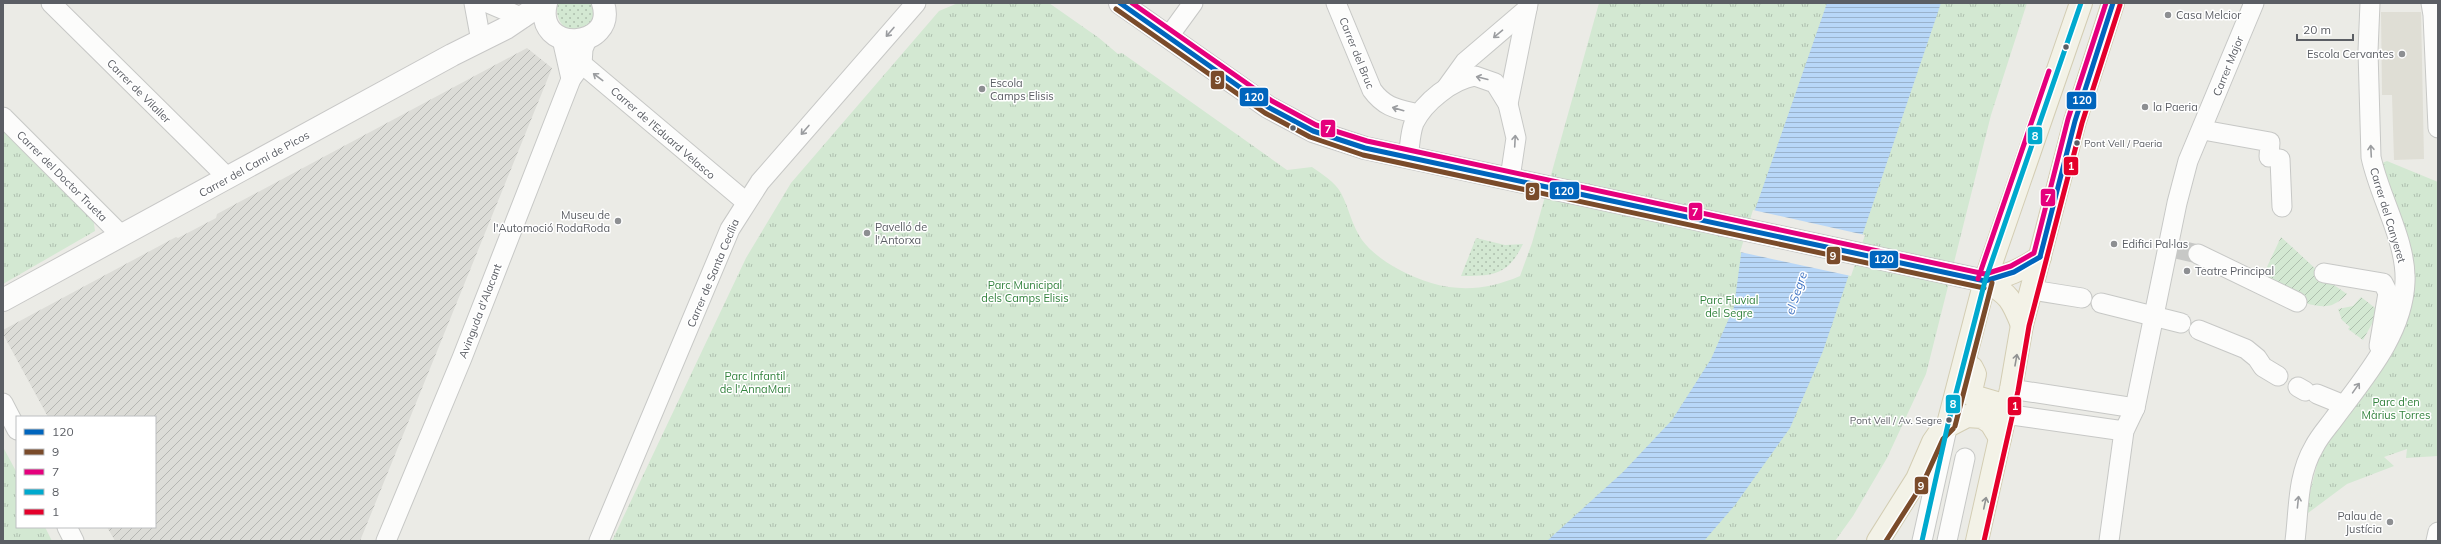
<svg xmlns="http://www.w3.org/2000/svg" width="2441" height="544" font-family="Mulish,sans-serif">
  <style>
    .industrial { fill: url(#industrial-furrows) }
    .education { fill: #dfded5 }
    .grass { fill: url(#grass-dots) }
    .park { fill: url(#park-tufts) }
    .garden { fill: url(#garden-furrows) }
    .water { fill: url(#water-rules) }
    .pier { fill: #ebebe6 }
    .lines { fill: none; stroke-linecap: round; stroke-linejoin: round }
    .street-tunnel { stroke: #c7c8c6; stroke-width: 19; stroke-dasharray: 19 10; stroke-linecap: butt }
    .street-casing { stroke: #c7c8c6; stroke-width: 21 }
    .secondary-casing { stroke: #c8c8c7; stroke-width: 24 }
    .primary-casing { stroke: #d3cdb3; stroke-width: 24 }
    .street { stroke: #fcfcfb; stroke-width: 19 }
    .secondary { stroke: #fcfcfb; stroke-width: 22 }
    .primary { stroke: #f3f2e7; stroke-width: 22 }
    .bus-1-casing { stroke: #fff; stroke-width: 8 }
    .bus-2-casing { stroke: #fff; stroke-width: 8 }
    .bus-3-casing { stroke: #fff; stroke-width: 8 }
    .bus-4-casing { stroke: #fff; stroke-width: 8 }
    .bus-5-casing { stroke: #fff; stroke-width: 8 }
    .bus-1 { stroke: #0065bd; stroke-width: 5 }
    .bus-2 { stroke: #7a4b2a; stroke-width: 5 }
    .bus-3 { stroke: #e5007d; stroke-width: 5 }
    .bus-4 { stroke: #00a9ce; stroke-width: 5 }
    .bus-5 { stroke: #e4002b; stroke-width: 5 }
    .oneway { stroke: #9b9da0 }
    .oneway2 { stroke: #909292 }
    .poi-dot { fill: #8d8f92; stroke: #fff; stroke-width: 1.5 }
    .bus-dot { fill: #5b5e64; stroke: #fff; stroke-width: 1.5 }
    .labels { text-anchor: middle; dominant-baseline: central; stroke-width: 3; stroke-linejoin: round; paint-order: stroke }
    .bus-label { font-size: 10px; fill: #5b5e64; stroke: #fff; text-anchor: start }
    .poi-label { font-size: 11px; fill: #5b5e64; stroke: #fff; text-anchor: start }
    .street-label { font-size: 11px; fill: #5b5e64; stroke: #fff }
    .park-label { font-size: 11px; fill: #33833e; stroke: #fff }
    .water-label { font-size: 12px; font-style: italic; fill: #4276c5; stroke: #fff }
    .line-badge { stroke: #fff; stroke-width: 1.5 }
    .badge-label { font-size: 11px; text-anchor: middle; font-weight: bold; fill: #fff }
  </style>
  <defs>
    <pattern id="industrial-furrows" width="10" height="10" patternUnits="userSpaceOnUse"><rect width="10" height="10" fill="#dcdcd7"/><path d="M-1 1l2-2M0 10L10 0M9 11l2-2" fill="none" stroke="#b5b6b2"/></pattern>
    <pattern id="grass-dots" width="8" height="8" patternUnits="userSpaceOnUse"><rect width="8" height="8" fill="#d3e8d2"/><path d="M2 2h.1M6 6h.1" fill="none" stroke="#aebfae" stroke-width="1.8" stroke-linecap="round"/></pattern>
    <pattern id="park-tufts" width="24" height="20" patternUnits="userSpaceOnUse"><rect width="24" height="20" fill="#d3e8d2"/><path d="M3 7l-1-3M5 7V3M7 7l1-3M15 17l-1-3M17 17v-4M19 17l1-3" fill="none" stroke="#aebfae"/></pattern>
    <pattern id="garden-furrows" width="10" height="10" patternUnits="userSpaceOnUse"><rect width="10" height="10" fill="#d3e8d2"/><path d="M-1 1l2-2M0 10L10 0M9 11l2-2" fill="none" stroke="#aebfae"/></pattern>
    <pattern id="water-rules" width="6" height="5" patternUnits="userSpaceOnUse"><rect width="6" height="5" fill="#b8d7f8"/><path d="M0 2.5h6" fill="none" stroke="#99b2cc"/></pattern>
  </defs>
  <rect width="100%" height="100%" fill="#ebebe6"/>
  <polygon class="industrial" points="527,48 552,68 360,541 115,541 107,527 155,527 155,417 48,417 3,334 3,330 176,237 178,238 216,218 217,214"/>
  <polygon class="education" points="2381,12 2421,12 2424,159 2394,160 2392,95 2382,95"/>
  <g class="grass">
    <path d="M558,3H593L594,17C592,20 590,25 587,27C569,39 553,21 558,3Z"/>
    <path d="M1476,238L1505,245L1523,244C1508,275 1494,276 1461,276Z"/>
  </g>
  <g class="park">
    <path d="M958,3H1049L1099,38L1118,54L1122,53L1287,170L1312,167C1322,174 1335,182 1341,193C1349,208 1352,226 1362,240C1371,252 1385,262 1398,269C1439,291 1476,295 1520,276L1532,243L1599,3H2027L1991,115L1926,374L1887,458L1853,516L1835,541H612L746,258L791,183L939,11Z"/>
    <polygon points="3,128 93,217 95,231 3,284"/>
    <polygon points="2387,161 2438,182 2438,456 2406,458 2407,449 2384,457 2394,466 2347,484 2304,516 2320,452 2405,312 2391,192 2382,163"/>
    <polygon points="3,447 17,473 17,527 45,527 52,541 3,541"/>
  </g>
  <g class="garden">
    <path d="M2281,237L2331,283L2347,294C2343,298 2337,303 2332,305C2313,311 2278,292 2259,284Z"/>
    <polygon points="2361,297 2379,311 2363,340 2348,329 2350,327 2342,320 2338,309 2353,306"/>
  </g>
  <polygon class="water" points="1827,3 1941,3 1823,351 1790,428 1735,505 1704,541 1547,541 1623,472 1672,420 1711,359 1734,307 1742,247"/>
  <polygon class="pier" points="1753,210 1865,235 1851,276 1740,252"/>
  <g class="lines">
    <polyline class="street-tunnel" points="2176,249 2198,254"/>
    <g class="street-casing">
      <g id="street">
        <polyline points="51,3 228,178"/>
        <polyline points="474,3 481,41"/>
        <polyline points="488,3 523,18"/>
        <path d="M1336,3L1372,90C1385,108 1398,109 1418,114"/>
        <polyline points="2431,3 2433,15 2438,128"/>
        <polyline points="1169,36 1193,3"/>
        <polyline points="562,39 571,79"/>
        <polyline points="582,64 746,202"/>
        <polyline points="1447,87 1465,62 1527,9"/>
        <polyline points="1508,104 1528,4"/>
        <polyline points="3,117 121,235"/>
        <polyline points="2203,130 2270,142 2269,157"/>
        <path d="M1408,157C1410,146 1410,133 1414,123C1424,102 1452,80 1475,76L1495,83L1508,104L1516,138L1510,178"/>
        <polyline points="2280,159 2282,207"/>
        <polyline points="2198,254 2297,302"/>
        <polyline points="2324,273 2383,283 2388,293 2379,346"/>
        <polyline points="2032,290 2082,298"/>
        <polyline points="2101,303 2181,323"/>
        <polyline points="2199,330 2246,349 2257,358 2263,367 2278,376"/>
        <polyline points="2298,387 2305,391"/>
        <polyline points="2011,389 2135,408"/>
        <polyline points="2317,394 2344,405"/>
        <polyline points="3,403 17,430"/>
        <polyline points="2005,414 2124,431"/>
        <polyline points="67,527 74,541"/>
        <polyline points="386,541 462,358 571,79 582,64 583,49 587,39"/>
        <polyline points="599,541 730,229 760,182 916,3"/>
        <polyline points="1922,541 1948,424"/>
        <polyline points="1947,541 1965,458"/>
        <polyline points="2109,541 2124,431 2135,408 2177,203 2188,161 2254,3"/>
        <path d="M2295,541C2299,509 2297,476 2314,447C2319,437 2327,428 2333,420C2363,379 2403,335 2405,282C2407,242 2379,196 2371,157L2368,51L2370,3"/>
        <polyline points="2436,541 2438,532"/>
      </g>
    </g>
    <g class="secondary-casing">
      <g id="secondary">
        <path d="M546,3C533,55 618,50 603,3"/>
        <polyline points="1120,3 1268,107 1313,131 1365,148 1985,281"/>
        <polyline points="3,300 452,55 506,28 543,3"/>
      </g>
    </g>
    <g class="primary-casing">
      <g id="primary">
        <path d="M1985,281C2006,276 2022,270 2040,257"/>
        <path d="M1985,281C2009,294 2012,300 2022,325"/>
        <polyline points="1972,368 1975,374 1971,391 1973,396 2007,406"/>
        <polyline points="1948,424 1985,281 2081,3"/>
        <polyline points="1878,541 1917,479 1933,442 1942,429 1967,416 1982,417 1991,423 2000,438"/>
        <polyline points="1977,541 2011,389 2022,325 2075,121 2113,3"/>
      </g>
    </g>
    <use href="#street" class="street"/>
    <use href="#secondary" class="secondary"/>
    <use href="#primary" class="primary"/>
    <g class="bus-1-casing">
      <g id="bus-1">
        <polyline points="1120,3 1268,107 1313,131 1365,148 1985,281 2014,272 2040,257"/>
        <polyline points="2040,257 2075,121 2113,3"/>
      </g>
    </g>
    <g class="bus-2-casing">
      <g id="bus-2">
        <polyline points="1116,9 1265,113 1310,137 1363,155 1984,288"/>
        <polyline points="1955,426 1992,283"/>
        <polyline points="1886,541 1923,483 1943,439 1953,429"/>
      </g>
    </g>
    <g class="bus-3-casing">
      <g id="bus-3">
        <polyline points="1132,3 1272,101 1316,125 1367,141 1985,274 2011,266 2034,253 2068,119 2106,3"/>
        <polyline points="1978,279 2049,71"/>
      </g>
    </g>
    <g class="bus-4-casing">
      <polyline id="bus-4" points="1922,541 1948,424 1985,281 2081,3"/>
    </g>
    <g class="bus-5-casing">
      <polyline id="bus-5" points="1984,541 2018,391 2029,326 2082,123 2120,5"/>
    </g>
    <use href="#bus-1" class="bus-1"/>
    <use href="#bus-2" class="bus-2"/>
    <use href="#bus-3" class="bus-3"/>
    <use href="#bus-4" class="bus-4"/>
    <use href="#bus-5" class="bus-5"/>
  </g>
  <defs><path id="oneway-shaft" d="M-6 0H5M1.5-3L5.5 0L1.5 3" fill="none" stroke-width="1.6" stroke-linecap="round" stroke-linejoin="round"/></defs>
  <g class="oneway">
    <use href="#oneway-shaft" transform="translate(890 32) rotate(131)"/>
    <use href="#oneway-shaft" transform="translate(1498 34) rotate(140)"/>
    <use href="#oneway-shaft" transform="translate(598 77) rotate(-143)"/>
    <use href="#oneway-shaft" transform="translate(1482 78) rotate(-166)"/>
    <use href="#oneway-shaft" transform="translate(1398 109) rotate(-164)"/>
    <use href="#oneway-shaft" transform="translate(805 130) rotate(131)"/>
    <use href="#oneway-shaft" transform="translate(1515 141) rotate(-87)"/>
    <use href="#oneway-shaft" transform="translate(2371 151) rotate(-93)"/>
    <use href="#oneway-shaft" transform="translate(2356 388) rotate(-55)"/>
    <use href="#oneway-shaft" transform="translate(2298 502) rotate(-84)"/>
  </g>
  <g class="oneway2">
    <use href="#oneway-shaft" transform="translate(2016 360) rotate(-80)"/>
    <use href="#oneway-shaft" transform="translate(1985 503) rotate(-78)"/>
  </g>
  <g class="poi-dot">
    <circle cx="2168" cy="15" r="4"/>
    <circle cx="2402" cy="54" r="4"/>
    <circle cx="982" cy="89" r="4"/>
    <circle cx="2145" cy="107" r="4"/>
    <circle cx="618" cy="221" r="4"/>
    <circle cx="867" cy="233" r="4"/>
    <circle cx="2114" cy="244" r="4"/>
    <circle cx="2187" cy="271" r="4"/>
    <circle cx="2390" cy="522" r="4"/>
  </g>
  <g class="bus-dot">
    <circle cx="2066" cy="47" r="3.5"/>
    <circle cx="1293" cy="128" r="3.5"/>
    <circle cx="2077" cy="143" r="3.5"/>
    <circle cx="1949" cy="420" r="3.5"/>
  </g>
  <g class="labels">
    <g class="bus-label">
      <text x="2084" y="143">Pont Vell / Paeria</text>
      <text x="1942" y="420" text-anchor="end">Pont Vell / Av. Segre</text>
    </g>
    <g class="poi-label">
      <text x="2176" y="15">Casa Melcior</text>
      <text x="2394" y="54" text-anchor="end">Escola Cervantes</text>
      <text x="990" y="83">Escola<tspan x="990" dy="13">Camps Elisis</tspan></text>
      <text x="2153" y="107">la Paeria</text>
      <text x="610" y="215" text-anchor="end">Museu de<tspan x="610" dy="13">l'Automoció RodaRoda</tspan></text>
      <text x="875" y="227">Pavelló de<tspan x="875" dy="13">l'Antorxa</tspan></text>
      <text x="2122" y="244">Edifici Pal·las</text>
      <text x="2195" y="271">Teatre Principal</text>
      <text x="2382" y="516" text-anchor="end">Palau de<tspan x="2382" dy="13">Justícia</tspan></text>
    </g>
    <g class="street-label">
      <text transform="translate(1357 53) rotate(68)">Carrer del Bruc</text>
      <text transform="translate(2228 66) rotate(-68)">Carrer Major</text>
      <text transform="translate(139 91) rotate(45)">Carrer de Vilaller</text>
      <text transform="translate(663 133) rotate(41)">Carrer de l'Eduard Velasco</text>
      <text transform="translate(254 164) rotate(-29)">Carrer del Camí de Picos</text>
      <text transform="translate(62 176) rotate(45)">Carrer del Doctor Trueta</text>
      <text transform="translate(2388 215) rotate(73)">Carrer del Canyeret</text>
      <text transform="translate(713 273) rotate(-67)">Carrer de Santa Cecília</text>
      <text transform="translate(480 311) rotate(-69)">Avinguda d'Alacant</text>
    </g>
    <g class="park-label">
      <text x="1025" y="285">Parc Municipal<tspan x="1025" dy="13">dels Camps Elisis</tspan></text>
      <text x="1729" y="300">Parc Fluvial<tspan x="1729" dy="13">del Segre</tspan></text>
      <text x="755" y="376">Parc Infantil<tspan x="755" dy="13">de l'AnnaMari</tspan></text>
      <text x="2396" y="402">Parc d'en<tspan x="2396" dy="13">Màrius Torres</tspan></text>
    </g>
    <g class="water-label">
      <text transform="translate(1796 293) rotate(-72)">el Segre</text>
    </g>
  </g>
  <g class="line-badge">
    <rect x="1210" y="70" width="15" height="20" rx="4" fill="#7a4b2a"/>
    <rect x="1239" y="87" width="30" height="20" rx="4" fill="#0065bd"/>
    <rect x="2066" y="91" width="31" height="19" rx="4" fill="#0065bd"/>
    <rect x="1320" y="119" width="16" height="19" rx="4" fill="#e5007d"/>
    <rect x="2027" y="126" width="16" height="19" rx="4" fill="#00a9ce"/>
    <rect x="2063" y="156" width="16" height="20" rx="4" fill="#e4002b"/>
    <rect x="1549" y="181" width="31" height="19" rx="4" fill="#0065bd"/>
    <rect x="1525" y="182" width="15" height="19" rx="4" fill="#7a4b2a"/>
    <rect x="2040" y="188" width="16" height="19" rx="4" fill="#e5007d"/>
    <rect x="1688" y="202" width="15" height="19" rx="4" fill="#e5007d"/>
    <rect x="1826" y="246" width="15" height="19" rx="4" fill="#7a4b2a"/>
    <rect x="1869" y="250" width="30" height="19" rx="4" fill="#0065bd"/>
    <rect x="1945" y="394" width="16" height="20" rx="4" fill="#00a9ce"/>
    <rect x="2007" y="396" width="15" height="20" rx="4" fill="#e4002b"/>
    <rect x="1914" y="476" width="15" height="19" rx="4" fill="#7a4b2a"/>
  </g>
  <g class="badge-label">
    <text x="1218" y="84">9</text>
    <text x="1254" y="101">120</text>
    <text x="2082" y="104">120</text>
    <text x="1328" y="133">7</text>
    <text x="2035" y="140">8</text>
    <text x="2071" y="170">1</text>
    <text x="1564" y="195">120</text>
    <text x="1532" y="195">9</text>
    <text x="2048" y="202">7</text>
    <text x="1695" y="216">7</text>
    <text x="1833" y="260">9</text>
    <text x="1884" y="263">120</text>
    <text x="1953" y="408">8</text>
    <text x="2015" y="410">1</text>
    <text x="1921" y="490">9</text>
  </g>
  <rect width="2441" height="544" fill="none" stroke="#5b5e64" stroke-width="8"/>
  <rect x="16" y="416" width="140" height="112" fill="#ffffff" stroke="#bdbfc1"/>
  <rect x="24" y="429" width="20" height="6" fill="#0065bd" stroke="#bdbfc1"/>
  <text x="52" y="436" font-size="12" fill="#5b5e64">120</text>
  <rect x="24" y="449" width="20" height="6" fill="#7a4b2a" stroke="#bdbfc1"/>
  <text x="52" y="456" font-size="12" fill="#5b5e64">9</text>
  <rect x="24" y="469" width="20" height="6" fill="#e5007d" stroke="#bdbfc1"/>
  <text x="52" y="476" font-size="12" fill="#5b5e64">7</text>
  <rect x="24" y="489" width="20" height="6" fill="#00a9ce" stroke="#bdbfc1"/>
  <text x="52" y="496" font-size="12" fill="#5b5e64">8</text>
  <rect x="24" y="509" width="20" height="6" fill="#e4002b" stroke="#bdbfc1"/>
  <text x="52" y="516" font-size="12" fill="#5b5e64">1</text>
  <path d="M2297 34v6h56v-6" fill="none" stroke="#5b5e64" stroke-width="2"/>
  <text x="2303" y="34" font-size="12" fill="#5b5e64" stroke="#ffffff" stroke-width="3" paint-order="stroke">20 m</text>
</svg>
